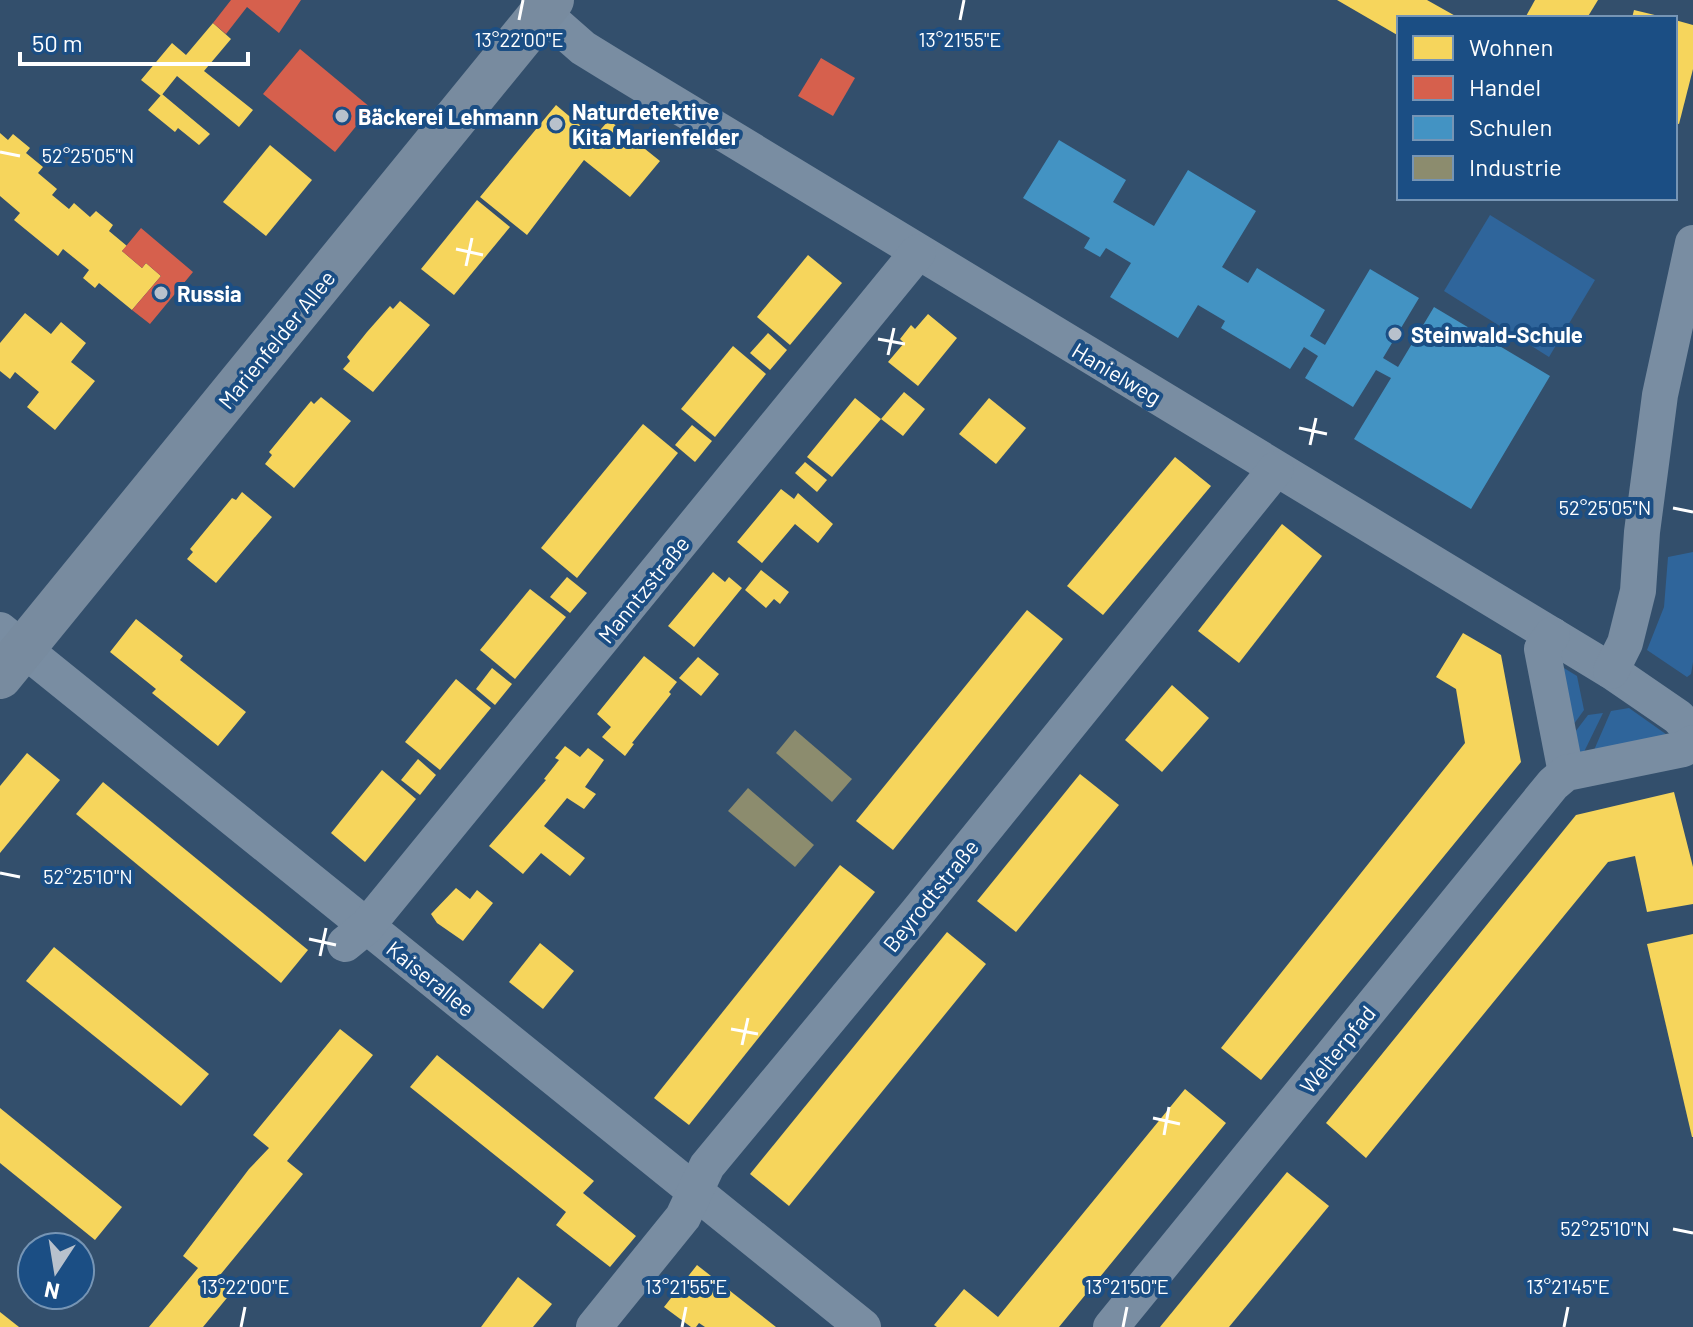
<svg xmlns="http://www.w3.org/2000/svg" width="1693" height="1327" font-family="Barlow,sans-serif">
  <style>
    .green { fill: #2f659b }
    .homes { fill: #f6d55c }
    .shops { fill: #d6604d }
    .schools { fill: #4393c3 }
    .industry { fill: #8c8c6e }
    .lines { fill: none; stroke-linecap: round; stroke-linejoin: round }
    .minor { stroke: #798da2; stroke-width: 36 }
    .major { stroke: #788b9f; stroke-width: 44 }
    .ticks { fill: none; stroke: #fff; stroke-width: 3 }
    .poi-dot { fill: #b8c1cc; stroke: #1b4e84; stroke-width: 3 }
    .labels { text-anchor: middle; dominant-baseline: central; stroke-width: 8; stroke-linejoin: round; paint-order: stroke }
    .poi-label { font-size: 22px; font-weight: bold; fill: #fff; stroke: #1b4e84; text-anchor: start }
    .street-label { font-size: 22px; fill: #fff; stroke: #1b4e84 }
    .ticks-label { font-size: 20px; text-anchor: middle; fill: #fff; stroke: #1b4e84; stroke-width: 8; stroke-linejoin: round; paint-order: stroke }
  </style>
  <rect width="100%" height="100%" fill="#334f6c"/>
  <g class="green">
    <polygon points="1490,215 1595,280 1549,357 1444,291"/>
    <polygon points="1693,552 1693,662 1691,674 1687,677 1647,650 1664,607 1668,557"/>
    <polygon points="1559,665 1577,676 1584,710 1571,728"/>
    <polygon points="1629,708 1670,737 1591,757 1611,711"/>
    <polygon points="1603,713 1581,758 1572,736 1588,715"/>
  </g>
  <g class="homes">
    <polygon points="1337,0 1427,0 1459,18 1399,18 1399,36"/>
    <polygon points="1535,0 1598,0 1587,18 1525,18"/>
    <polygon points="1634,10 1663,17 1663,18 1632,18"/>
    <polygon points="1675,20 1693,25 1693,69 1679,124 1675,123"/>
    <polygon points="213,23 231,39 204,71 253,110 239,127 177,76 161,96 141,80 172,43 186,55"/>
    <polygon points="162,94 210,134 199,145 178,128 175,132 148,110"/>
    <polygon points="556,105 594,137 609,120 660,161 630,197 584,160 527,235 480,197"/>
    <polygon points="0,133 8,140 13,134 30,148 26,153 43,167 38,173 57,189 52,195 69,209 74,203 90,217 96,211 113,225 109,231 127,246 122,251 142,268 146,263 161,276 132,310 99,283 95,288 83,278 89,270 63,249 58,256 14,220 20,213 0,196"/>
    <polygon points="270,145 312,180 266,236 223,202"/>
    <polygon points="477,200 510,227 454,295 421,269"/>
    <polygon points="808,255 842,283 790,345 757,317"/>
    <polygon points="400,301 430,325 373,392 343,369 350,361 347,357 367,332 390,306 393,309"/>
    <polygon points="25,313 51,334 61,322 86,343 71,362 95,381 55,430 27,407 39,392 15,372 10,379 0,371 0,343"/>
    <polygon points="928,314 957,338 918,386 888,362 904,343 900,339 911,325 915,329"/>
    <polygon points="768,333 787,350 770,370 750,353"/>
    <polygon points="733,346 766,374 715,437 681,409"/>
    <polygon points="904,392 925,409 903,436 881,419"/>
    <polygon points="321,397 351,421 294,488 265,464 272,455 269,452 311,401 314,404"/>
    <polygon points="855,398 881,419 832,477 807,457"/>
    <polygon points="989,398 1026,428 996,464 959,434"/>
    <polygon points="643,424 678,453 577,578 541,548"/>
    <polygon points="692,425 712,441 695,462 675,445"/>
    <polygon points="1175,457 1211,486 1103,615 1067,586"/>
    <polygon points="805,462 827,480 817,492 795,473"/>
    <polygon points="781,489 794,499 798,493 833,524 818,543 795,524 762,563 737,542"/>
    <polygon points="242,492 272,517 216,583 187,559 193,552 190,549 232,498 236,500"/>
    <polygon points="1282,524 1322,556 1239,663 1198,631"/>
    <polygon points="761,570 789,592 780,604 774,599 766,608 745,590"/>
    <polygon points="713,572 725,582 729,577 742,588 694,647 668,626"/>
    <polygon points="567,577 587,593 570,613 550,597"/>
    <polygon points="530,589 566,617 515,679 480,650"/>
    <polygon points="1027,610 1063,639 893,850 856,821"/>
    <polygon points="136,619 183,656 180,660 246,712 218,746 152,693 156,689 110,652"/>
    <polygon points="1463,633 1501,655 1521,762 1261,1080 1221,1048 1465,743 1456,689 1436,677"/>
    <polygon points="644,656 677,682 669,692 671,694 632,743 634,744 625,756 602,737 611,727 597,714"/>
    <polygon points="698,657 719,674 701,696 679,678"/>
    <polygon points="492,668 512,684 495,705 476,689"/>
    <polygon points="456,679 491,708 440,770 405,742"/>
    <polygon points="1172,685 1209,718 1162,772 1125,740"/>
    <polygon points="565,746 580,757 588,748 604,760 585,787 596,794 584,809 567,798 544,826 585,858 570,876 541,853 523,874 489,846 546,780 544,779 559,760 555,758"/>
    <polygon points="27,753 60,780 0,853 0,786"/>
    <polygon points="418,759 436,775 420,795 401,780"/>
    <polygon points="382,770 416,799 365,862 331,833"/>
    <polygon points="1080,774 1119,805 1016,932 977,901"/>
    <polygon points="103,782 308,950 281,983 76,814"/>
    <polygon points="1674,792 1693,867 1693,904 1647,912 1635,856 1608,862 1366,1158 1326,1123 1576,815"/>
    <polygon points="840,865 875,892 689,1125 654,1098"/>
    <polygon points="456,888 470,899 477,890 493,903 463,941 437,923 431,914"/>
    <polygon points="947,932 986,964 789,1206 750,1174"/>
    <polygon points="1693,934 1693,1137 1692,1137 1647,944"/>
    <polygon points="540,943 574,971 543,1009 509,982"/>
    <polygon points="54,947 209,1074 181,1106 26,981"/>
    <polygon points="340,1029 373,1055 287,1161 303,1174 216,1280 231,1293 203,1327 149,1327 198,1268 183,1256 249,1169 269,1148 253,1135"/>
    <polygon points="437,1055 594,1181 583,1193 636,1236 610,1267 556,1225 566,1212 410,1087"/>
    <polygon points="1185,1089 1226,1123 1059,1327 937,1327 934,1325 964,1289 998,1317"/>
    <polygon points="0,1108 122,1207 95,1240 0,1163"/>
    <polygon points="1287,1172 1329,1206 1229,1327 1160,1327"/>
    <polygon points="697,1265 776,1327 705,1327 699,1323 696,1327 691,1327 664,1307"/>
    <polygon points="518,1277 552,1304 533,1327 481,1327"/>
    <polygon points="0,1312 19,1327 0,1327"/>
  </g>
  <g class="shops">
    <polygon points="231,0 301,0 279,33 247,7 226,34 213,23"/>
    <polygon points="300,49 371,108 335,152 263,94"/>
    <polygon points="821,58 855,78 833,116 798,96"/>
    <polygon points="141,228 193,272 150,324 132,310 161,276 146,263 142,268 122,251"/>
  </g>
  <polygon class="schools" points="1059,140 1126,180 1113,202 1154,226 1188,170 1256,211 1222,267 1248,283 1257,268 1325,310 1310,336 1325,345 1370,269 1419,298 1383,358 1398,367 1434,307 1550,376 1471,509 1354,439 1391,378 1376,370 1353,407 1305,378 1318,356 1304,347 1290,369 1221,328 1225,321 1198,305 1178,338 1110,297 1131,263 1106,248 1100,257 1084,248 1090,238 1023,198"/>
  <g class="industry">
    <polygon points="795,730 852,779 832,802 776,753"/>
    <polygon points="748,788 814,845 795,867 728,811"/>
  </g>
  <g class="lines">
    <g class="minor">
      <polyline points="542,12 583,48 609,64 1611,671 1678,717 1693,733"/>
      <polyline points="0,630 863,1327"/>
      <polyline points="1552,635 1542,649 1566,773"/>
      <polyline points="1611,671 1625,643 1638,591 1642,532 1660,395 1693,243"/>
      <polyline points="345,944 367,926 379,911 918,252"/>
      <polyline points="594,1327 683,1217 707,1166 916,914 1276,469"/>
      <polyline points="1111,1327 1553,784 1566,773 1683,749 1693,743"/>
    </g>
    <polyline class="major" points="0,677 552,0"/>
  </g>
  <path class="ticks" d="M519,20L523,0M960,20L964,0M0,152L20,156M456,249L483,255M466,266L472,238M878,339L905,344M888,355L894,328M1299,428L1327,434M1310,445L1316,418M1673,508L1693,512M0,873L20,877M309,939L336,945M320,956L326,928M731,1029L758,1034M742,1045L748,1018M1153,1118L1180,1124M1164,1135L1169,1107M1673,1229L1693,1233M241,1327L245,1307M682,1327L686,1307M1123,1327L1127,1307M1564,1327L1568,1307"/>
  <g class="poi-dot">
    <circle cx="342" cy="116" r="8"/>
    <circle cx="556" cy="124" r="8"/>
    <circle cx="161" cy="293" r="8"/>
    <circle cx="1395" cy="334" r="8"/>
  </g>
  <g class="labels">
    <g class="poi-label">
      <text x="572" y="111">Naturdetektive<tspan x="572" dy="25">Kita Marienfelder</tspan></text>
      <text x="358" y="116">Bäckerei Lehmann</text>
      <text x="177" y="293">Russia</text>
      <text x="1411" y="334">Steinwald-Schule</text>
    </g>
    <g class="street-label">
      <text transform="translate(276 339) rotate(-51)">Marienfelder Allee</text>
      <text transform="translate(1117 373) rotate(31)">Hanielweg</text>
      <text transform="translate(643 589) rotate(-51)">Manntzstraße</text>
      <text transform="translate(930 895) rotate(-51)">Beyrodtstraße</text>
      <text transform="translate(431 978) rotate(39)">Kaiserallee</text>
      <text transform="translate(1337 1049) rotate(-51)">Welterpfad</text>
    </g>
  </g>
  <g class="ticks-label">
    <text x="519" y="47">13°22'00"E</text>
    <text x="960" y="47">13°21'55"E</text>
    <text x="88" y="163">52°25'05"N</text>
    <text x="1605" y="515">52°25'05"N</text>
    <text x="88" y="884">52°25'10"N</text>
    <text x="1605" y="1236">52°25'10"N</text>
    <text x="245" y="1294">13°22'00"E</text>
    <text x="686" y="1294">13°21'55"E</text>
    <text x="1127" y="1294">13°21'50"E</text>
    <text x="1568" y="1294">13°21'45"E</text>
  </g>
  <rect x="1397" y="16" width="280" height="184" fill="#1b4e84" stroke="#7695b5" stroke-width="2"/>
  <rect x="1413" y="36" width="40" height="24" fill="#f6d55c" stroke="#7695b5" stroke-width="2"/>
  <text x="1469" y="56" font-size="24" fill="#ffffff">Wohnen</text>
  <rect x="1413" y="76" width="40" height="24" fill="#d6604d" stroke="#7695b5" stroke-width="2"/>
  <text x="1469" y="96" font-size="24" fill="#ffffff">Handel</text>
  <rect x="1413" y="116" width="40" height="24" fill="#4393c3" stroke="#7695b5" stroke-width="2"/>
  <text x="1469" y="136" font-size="24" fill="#ffffff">Schulen</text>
  <rect x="1413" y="156" width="40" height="24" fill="#8c8c6e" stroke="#7695b5" stroke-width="2"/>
  <text x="1469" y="176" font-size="24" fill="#ffffff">Industrie</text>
  <g transform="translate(56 1271) rotate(192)"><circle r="38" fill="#1b4e84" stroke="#7695b5" stroke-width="2"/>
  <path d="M0-6L14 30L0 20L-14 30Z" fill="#b8c1cc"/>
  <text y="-12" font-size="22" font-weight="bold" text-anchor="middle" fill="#ffffff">N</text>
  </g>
  <path d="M20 52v12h228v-12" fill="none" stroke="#ffffff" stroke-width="4"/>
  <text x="32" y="52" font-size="24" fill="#ffffff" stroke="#1b4e84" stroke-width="6" paint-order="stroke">50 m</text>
</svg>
